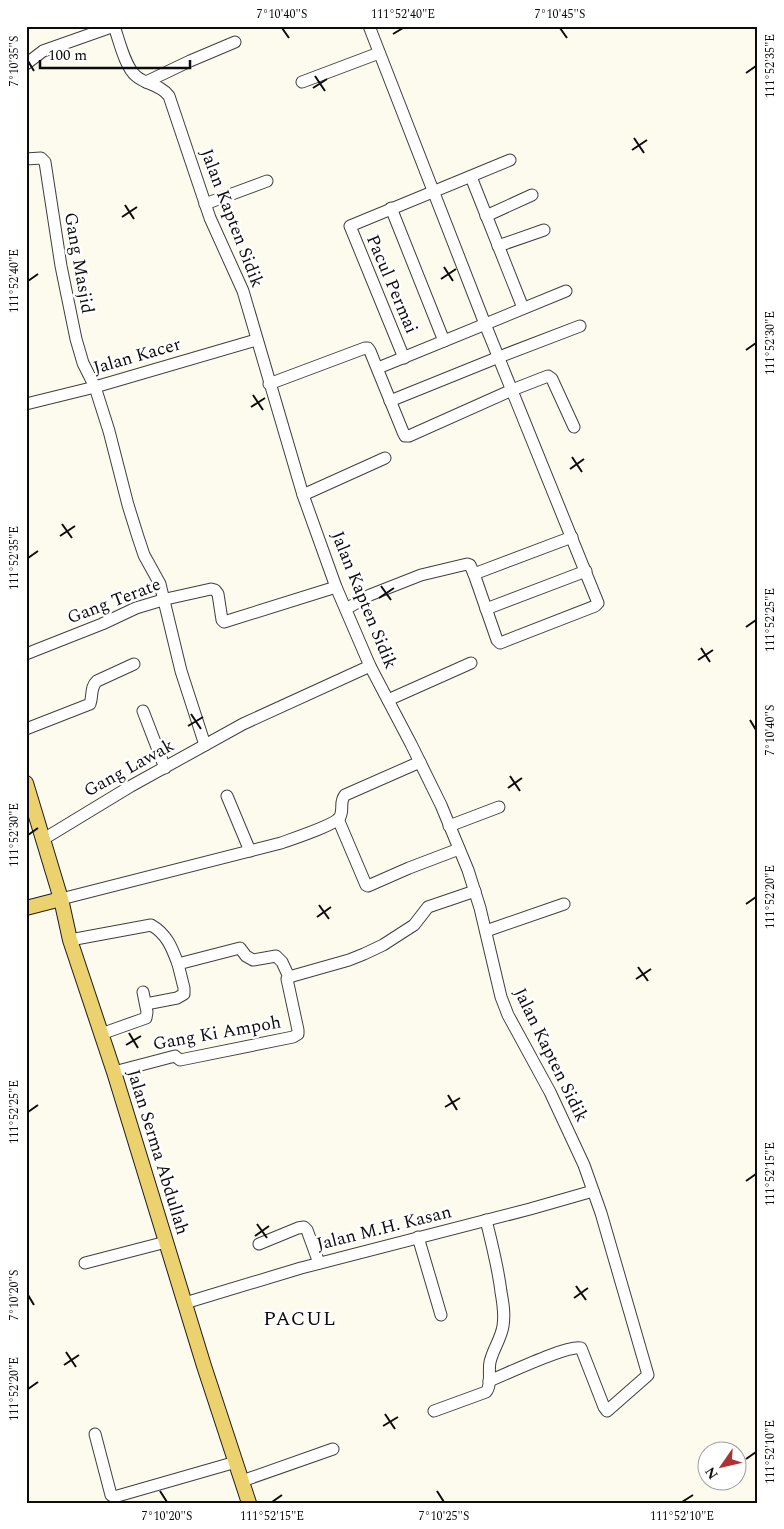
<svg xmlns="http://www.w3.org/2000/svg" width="784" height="1529" font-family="Spectral,serif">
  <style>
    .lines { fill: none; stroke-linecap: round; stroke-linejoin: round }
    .minor-casing { stroke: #3f3f3f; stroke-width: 13 }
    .major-casing { stroke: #1d1d1d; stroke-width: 16 }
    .minor { stroke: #fff; stroke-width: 11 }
    .major { stroke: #ecd16f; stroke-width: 14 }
    .ticks { fill: none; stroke: #0c0c0c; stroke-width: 2 }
    .labels { text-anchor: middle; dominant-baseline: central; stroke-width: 5; stroke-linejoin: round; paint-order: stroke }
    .street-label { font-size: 18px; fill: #0c0c0c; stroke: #fff }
    .quarter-label { font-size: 20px; letter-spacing: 1px; fill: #0c0c0c; stroke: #fff }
    .neatline { fill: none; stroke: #0c0c0c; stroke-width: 2 }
    .ticks-label { font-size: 12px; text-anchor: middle; fill: #0c0c0c }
  </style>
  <rect width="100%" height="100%" fill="#fdfbed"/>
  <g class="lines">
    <g class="minor-casing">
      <g id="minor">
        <path d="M114,26C119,40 125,67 136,76C146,85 160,84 169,96L210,218L243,291L303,495L336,587L370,666L411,744L441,805L468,870L480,908L501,997L508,1015L550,1092L584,1165L601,1213L648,1375L607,1411L604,1407L581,1348C566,1345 507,1374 489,1381"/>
        <polyline points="26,64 43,51 114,26"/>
        <polyline points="146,82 190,61 235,42"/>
        <polyline points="302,82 379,53"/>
        <polyline points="26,159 41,158 45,162 61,266 76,339 83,363 95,387 109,431 128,505 138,537 144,555 160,584 181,671 205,745"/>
        <polyline points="471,177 523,308"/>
        <polyline points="205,204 267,181"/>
        <polyline points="391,208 444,341"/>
        <polyline points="486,216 532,195"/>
        <polyline points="498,246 544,230"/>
        <polyline points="404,358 350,226 510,160"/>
        <polyline points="378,368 566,291"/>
        <polyline points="269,384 365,348 368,348 370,351 403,432 405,436 409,436 512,390 548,376 552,379 574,427"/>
        <polyline points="390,401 499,357 580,326"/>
        <polyline points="26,404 95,387 256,340"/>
        <polyline points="303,495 385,458"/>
        <polyline points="474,574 572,537"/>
        <polyline points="346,609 370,595 421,575 467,564 470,565 474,574 497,640 500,643 595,606 598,603 485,324 369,26"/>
        <polyline points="486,609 586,571"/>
        <polyline points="26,654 102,624 136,608 166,599 211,589 215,590 218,594 222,620 224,622 336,587"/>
        <polyline points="388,700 471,663"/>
        <polyline points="143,711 165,768"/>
        <path d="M26,729L90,704C93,696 90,687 97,681L134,664"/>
        <polyline points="227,796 250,851"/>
        <polyline points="338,819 366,885 368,886 409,868 459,849"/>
        <polyline points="449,826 499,807"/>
        <polyline points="42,840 131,786 243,724 370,666"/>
        <path d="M61,899L281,843C292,839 335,825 340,817C344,809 339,802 345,795L420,762"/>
        <polyline points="486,931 564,904"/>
        <path d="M70,940L151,925C167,934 172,948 178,964L240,948L246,956L253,960L276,956L282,962L289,977"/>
        <polyline points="146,1004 177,998 184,994 184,988 178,964"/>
        <polyline points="101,1034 146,1018 147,1012 143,992"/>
        <polyline points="114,1072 175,1056 180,1060 293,1037 298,1034 298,1030 287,979 289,977 349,960 364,954 383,945 414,925 428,907 475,891"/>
        <polyline points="418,1237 441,1315"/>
        <polyline points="259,1244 298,1228 304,1227 307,1230 319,1263"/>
        <polyline points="85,1263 166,1242"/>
        <polyline points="185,1303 301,1268 530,1209 593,1191"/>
        <path d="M434,1411L486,1392C492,1385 488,1371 490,1362C493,1349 501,1339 503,1326C505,1314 503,1303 501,1292C498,1267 492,1244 486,1220"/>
        <polyline points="95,1434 111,1495 114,1497 236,1462"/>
        <polyline points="242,1481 333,1449"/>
      </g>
    </g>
    <g class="major-casing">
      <g id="major">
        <polyline points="26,783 61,899 70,940 114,1072 204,1366 249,1503"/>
        <polyline points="26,908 61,899"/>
      </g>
    </g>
    <use href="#minor" class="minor"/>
    <use href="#major" class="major"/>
  </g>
  <path class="ticks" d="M282,28L289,38M560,28L567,38M393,34L403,28M28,61L34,71M746,73L756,66M315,76L325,91M313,88L327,79M634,138L644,153M632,150L647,140M125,205L134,219M122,217L137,207M444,267L453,281M441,279L456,269M28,281L38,274M746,350L756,343M253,395L263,410M251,407L265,398M572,457L582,472M570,469L584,459M62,524L72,538M60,536L75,526M28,558L38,551M381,586L391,600M379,598L394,588M746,627L756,620M701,648L710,662M698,660L713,650M191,714L201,729M750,720L756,730M188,726L203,717M510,776L520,791M508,788L522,778M28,835L38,828M746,904L756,897M319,905L329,919M317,917L331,907M638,967L648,981M636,979L651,969M129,1033L138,1048M126,1045L141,1036M448,1095L457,1110M445,1107L460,1098M28,1112L38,1105M746,1181L756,1174M257,1224L267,1238M255,1236L269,1226M576,1286L586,1300M28,1295L34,1305M574,1298L588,1288M66,1352L76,1367M64,1365L79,1355M28,1389L38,1382M385,1414L395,1429M383,1426L398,1417M746,1459L756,1452M160,1491L167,1502M437,1491L444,1502M272,1502L282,1495M682,1502L693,1495"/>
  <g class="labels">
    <g class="street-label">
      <text transform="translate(232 218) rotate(69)">Jalan Kapten Sidik</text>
      <text transform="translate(79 263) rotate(80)">Gang Masjid</text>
      <text transform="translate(392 284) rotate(67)">Pacul Permai</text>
      <text transform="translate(137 356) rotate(-16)">Jalan Kacer</text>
      <text transform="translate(364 600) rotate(68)">Jalan Kapten Sidik</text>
      <text transform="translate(114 601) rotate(-21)">Gang Terate</text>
      <text transform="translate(129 768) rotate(-29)">Gang Lawak</text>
      <text transform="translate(217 1033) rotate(-10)">Gang Ki Ampoh</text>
      <text transform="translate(551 1055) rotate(64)">Jalan Kapten Sidik</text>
      <text transform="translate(158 1152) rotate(73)">Jalan Serma Abdullah</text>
      <text transform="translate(384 1228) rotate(-14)">Jalan M.H. Kasan</text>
    </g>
    <g class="quarter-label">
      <text x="300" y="1319">PACUL</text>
    </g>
  </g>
  <rect width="784" height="1529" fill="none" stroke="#ffffff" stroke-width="55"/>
  <g transform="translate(722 1466) rotate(236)"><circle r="24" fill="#ffffff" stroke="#9e9e9e"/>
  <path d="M0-4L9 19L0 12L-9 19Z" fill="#af3133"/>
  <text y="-8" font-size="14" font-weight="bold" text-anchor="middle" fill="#0c0c0c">N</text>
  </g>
  <path d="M40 60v8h150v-8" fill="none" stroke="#0c0c0c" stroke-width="2.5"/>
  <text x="48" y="60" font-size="15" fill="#0c0c0c" stroke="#ffffff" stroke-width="4" paint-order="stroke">100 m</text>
  <rect x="28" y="28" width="728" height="1474" class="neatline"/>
  <g class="ticks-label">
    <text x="282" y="18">7°10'40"S</text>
    <text x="403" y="18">111°52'40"E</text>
    <text x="560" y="18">7°10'45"S</text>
    <text transform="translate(14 61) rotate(-90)" y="4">7°10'35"S</text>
    <text transform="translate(770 66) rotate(-90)" y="4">111°52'35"E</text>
    <text transform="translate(14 281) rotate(-90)" y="4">111°52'40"E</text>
    <text transform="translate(770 343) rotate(-90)" y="4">111°52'30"E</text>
    <text transform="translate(14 558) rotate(-90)" y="4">111°52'35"E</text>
    <text transform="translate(770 620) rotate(-90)" y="4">111°52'25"E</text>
    <text transform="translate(770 730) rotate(-90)" y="4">7°10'40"S</text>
    <text transform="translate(14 835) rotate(-90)" y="4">111°52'30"E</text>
    <text transform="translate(770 897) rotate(-90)" y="4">111°52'20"E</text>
    <text transform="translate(14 1112) rotate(-90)" y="4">111°52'25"E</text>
    <text transform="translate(770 1174) rotate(-90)" y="4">111°52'15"E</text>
    <text transform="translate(14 1295) rotate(-90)" y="4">7°10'20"S</text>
    <text transform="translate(14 1389) rotate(-90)" y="4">111°52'20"E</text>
    <text transform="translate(770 1452) rotate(-90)" y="4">111°52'10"E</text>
    <text x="167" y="1520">7°10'20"S</text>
    <text x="272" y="1520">111°52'15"E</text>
    <text x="444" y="1520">7°10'25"S</text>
    <text x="682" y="1520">111°52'10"E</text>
  </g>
</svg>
